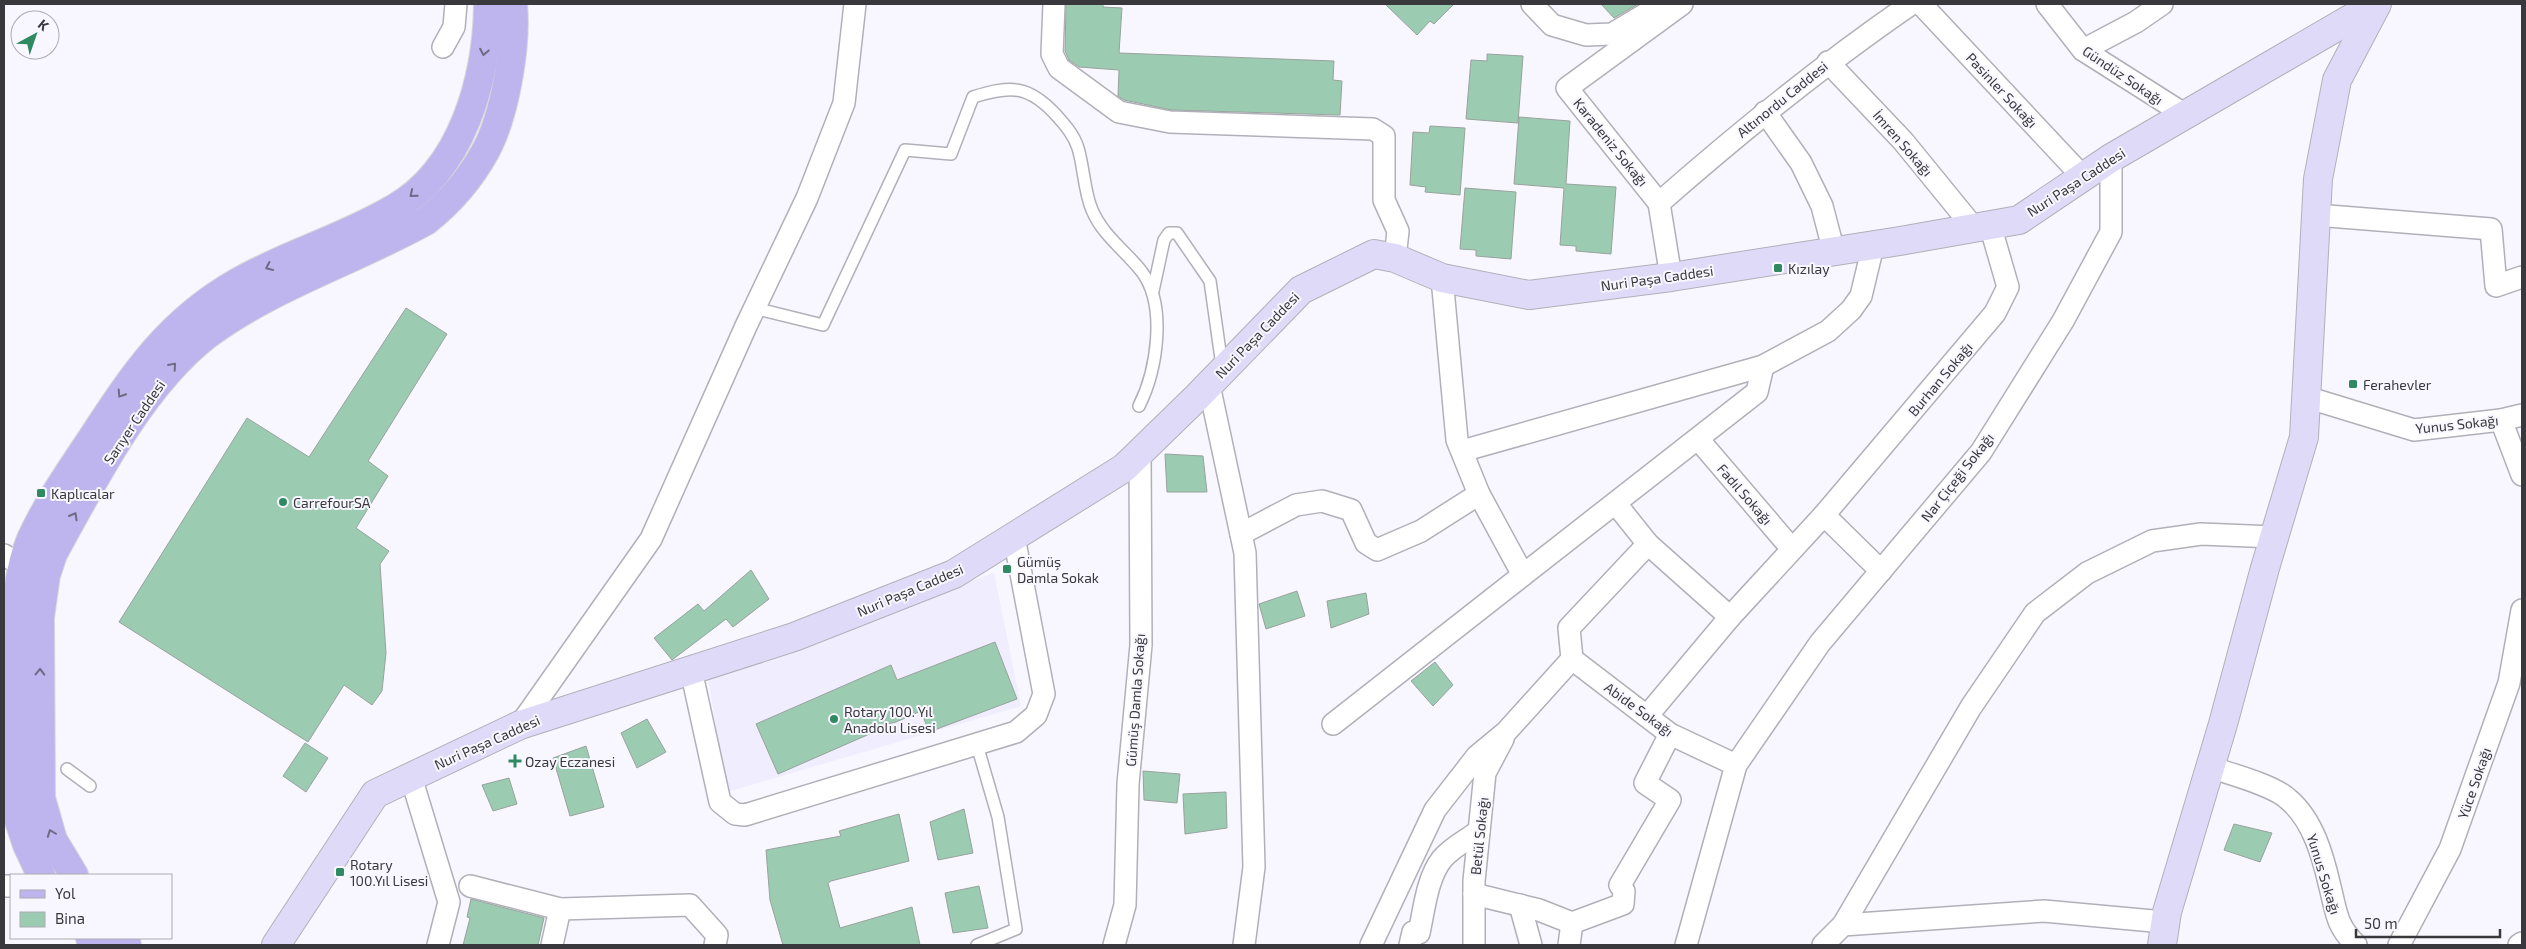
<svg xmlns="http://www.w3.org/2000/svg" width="2526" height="949" font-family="'Exo 2',sans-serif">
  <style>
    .built { fill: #efedfe }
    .building { fill: #9bcbb1; stroke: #99a29d }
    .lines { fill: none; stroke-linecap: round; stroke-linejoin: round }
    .lane-casing { stroke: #b1b0b9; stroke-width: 14 }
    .street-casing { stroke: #b1b0b9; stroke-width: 24 }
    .secondary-casing { stroke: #b1b0b9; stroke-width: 30 }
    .primary-casing { stroke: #d7d7d8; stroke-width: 30 }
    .lane { stroke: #fff; stroke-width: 11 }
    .street { stroke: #fff; stroke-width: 21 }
    .secondary { stroke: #dfdaf7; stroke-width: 28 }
    .primary { stroke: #beb5ee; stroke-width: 28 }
    .oneway { stroke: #6e6b84 }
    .poi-dot { fill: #2f8a61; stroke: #f8f7ff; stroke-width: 2 }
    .labels { text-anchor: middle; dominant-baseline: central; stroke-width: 4; stroke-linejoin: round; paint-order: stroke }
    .street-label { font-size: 14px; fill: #39393d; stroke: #f8f7ff }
    .poi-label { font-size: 14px; fill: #39393d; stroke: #f8f7ff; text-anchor: start }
  </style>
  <rect width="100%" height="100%" fill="#f8f7ff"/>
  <polygon class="built" points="994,573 1021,706 727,792 707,673"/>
  <g class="building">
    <polygon points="1066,4 1103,4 1103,7 1122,8 1119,53 1334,61 1333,80 1342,81 1340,115 1171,110 1124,100 1118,96 1119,70 1079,67 1069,60 1065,51"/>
    <polygon points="1385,4 1454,4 1434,24 1430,21 1417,35"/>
    <polygon points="1601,4 1638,4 1614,18"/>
    <polygon points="1487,54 1523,56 1518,123 1466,119 1471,60 1487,61"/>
    <polygon points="1519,117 1570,121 1566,184 1616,187 1611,254 1576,251 1576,246 1560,245 1564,188 1514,184"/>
    <polygon points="1430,126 1465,128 1460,195 1425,192 1426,187 1410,185 1413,132 1429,133"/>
    <polygon points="1465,188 1516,192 1511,259 1476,256 1476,250 1460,249"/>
    <polygon points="406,308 447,334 368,461 388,476 356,528 389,551 380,564 386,653 382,691 372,705 344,685 308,742 119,622 247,418 309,457"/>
    <polygon points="1165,454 1203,456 1207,492 1167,492"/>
    <polygon points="751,570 769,599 733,627 726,619 672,660 654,638 698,604 704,611"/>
    <polygon points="1297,591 1305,616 1266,629 1259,604"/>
    <polygon points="1366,593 1369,614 1331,628 1327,601"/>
    <polygon points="995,642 1017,699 929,732 921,711 896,722 880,726 881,729 778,774 756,724 891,665 897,680"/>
    <polygon points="1435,662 1453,685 1433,706 1411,681"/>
    <polygon points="647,719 666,752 637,768 621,733"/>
    <polygon points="305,743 328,758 306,792 283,776"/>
    <polygon points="586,746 604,807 570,816 553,758"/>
    <polygon points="1143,771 1180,774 1177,803 1144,800"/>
    <polygon points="509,778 517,804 493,811 482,785"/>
    <polygon points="1226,792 1227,828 1185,834 1183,794"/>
    <polygon points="964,809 973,853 938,860 930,822"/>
    <polygon points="899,814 909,861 831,881 828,883 840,928 912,907 920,945 783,945 770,900 766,850 841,836 839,831"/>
    <polygon points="2234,824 2272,833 2260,862 2224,850"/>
    <polygon points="979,886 988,928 953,933 945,893"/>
    <polygon points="471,899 544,918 538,945 463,945 470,918 467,917"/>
  </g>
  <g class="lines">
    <g class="lane-casing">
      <g id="lane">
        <polyline points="1153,291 1164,240 1169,233 1177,233 1210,281 1222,366"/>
        <path d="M754,308L823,325L905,150L951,154L973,97C1011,85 1029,85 1057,116C1065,125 1074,135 1078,148C1084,168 1084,191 1092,210C1103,236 1126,251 1142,272C1167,306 1157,370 1139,406"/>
        <polyline points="977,745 998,817 1016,929 977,945"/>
        <polyline points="67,769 90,786"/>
      </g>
    </g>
    <g class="street-casing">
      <g id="street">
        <polyline points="1054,4 1052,54 1059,68 1119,112 1170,122 1373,129 1384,136 1384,200 1398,231 1395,258"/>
        <polyline points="1532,4 1552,25 1586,35 1612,34 1654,9"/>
        <polyline points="1921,4 2083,177"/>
        <polyline points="2047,4 2083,50 2187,116"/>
        <polyline points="443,47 454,27 456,4"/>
        <polyline points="2083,50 2136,22 2162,4"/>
        <polyline points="1828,62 1903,141 1974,228"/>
        <polyline points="1765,112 1801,163 1822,206 1834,252"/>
        <path d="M1659,203C1740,132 1822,65 1911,4"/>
        <polyline points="2316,215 2491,229 2496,286 2522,277"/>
        <polyline points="1671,277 1659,203 1567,88 1682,4"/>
        <polyline points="1442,278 1457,440 1479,494 1523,575 1757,392 1763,366"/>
        <polyline points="1209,385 1245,553 1254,867 1244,945"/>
        <polyline points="2306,397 2414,430 2501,420 2522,415"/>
        <polyline points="2501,420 2522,475"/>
        <polyline points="1698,439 1792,549"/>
        <polyline points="1462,451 1763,366 1828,331 1851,310 1861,296 1873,246"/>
        <polyline points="1616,504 1648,544 1730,617"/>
        <polyline points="1824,515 1995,313 2008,287 1990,225"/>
        <polyline points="1241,534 1296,505 1322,501 1351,510 1366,543 1377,550 1421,531 1479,494"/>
        <polyline points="4,555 23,566"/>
        <polyline points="1572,659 1670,734 1736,765"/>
        <polyline points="691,670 720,802 735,814 745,815 1016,732 1036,715 1044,694 1014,537"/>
        <polyline points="1647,716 1730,617 1824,515 1881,571"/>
        <polyline points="1333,724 1523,575"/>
        <polyline points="520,725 651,539 746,326 807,198 844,103 855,4"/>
        <path d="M2210,767C2230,774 2273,785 2288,799C2313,820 2323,856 2330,887C2337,914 2336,925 2356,945"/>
        <polyline points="411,777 449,902 438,945"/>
        <polyline points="4,886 11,886"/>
        <polyline points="470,886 560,909"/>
        <polyline points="1474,894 1539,910 1572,923 1623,904 1624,891 1620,885 1670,800 1645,783 1670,734"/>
        <polyline points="1520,905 1531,945"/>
        <polyline points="1843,925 1971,707 2035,613 2087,573 2152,541 2201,534 2274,537"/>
        <polyline points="552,945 560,909 690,905 717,935 715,945"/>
        <polyline points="1114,945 1125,905 1128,784 1141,645 1140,453"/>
        <polyline points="1371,945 1435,810 1477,756 1506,732 1572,659 1569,628 1648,544"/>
        <path d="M1410,945L1413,932L1419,933C1424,910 1427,878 1442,859C1452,847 1467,840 1479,831"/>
        <polyline points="1474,945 1474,881 1485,773 1503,739"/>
        <polyline points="1569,945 1572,923"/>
        <polyline points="1686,945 1736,765 1820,643 1981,452 2063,321 2111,232 2111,158"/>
        <polyline points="1823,945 1843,925 2044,911 2164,922"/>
        <polyline points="2399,945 2450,849 2509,683 2522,610"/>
        <polyline points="2519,945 2522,943"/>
      </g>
    </g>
    <g class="secondary-casing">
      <g id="secondary">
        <polyline points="276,945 375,794 520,725 794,637 954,574 1124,468 1197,397 1301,290 1374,254 1395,258 1442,278 1529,295 1671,277 1900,241 2019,220 2111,158 2376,4"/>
        <polyline points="2162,945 2167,912 2223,724 2265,568 2304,437 2318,179 2337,80 2377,4"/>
      </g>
    </g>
    <g class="primary-casing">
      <g id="primary">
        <path d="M41,875L27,845L18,818L15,785L16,606C19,584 22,560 31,539C46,506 68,474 88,444C132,377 166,323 238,282C287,254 344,238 393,209C463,170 487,78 488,4"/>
        <path d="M74,875L53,840L41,798L40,617L46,575L53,554C93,481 141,386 207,335C271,287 356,260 426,221C450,202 470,179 485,152C505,116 517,45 513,4"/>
        <polyline points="90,938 96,945"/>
        <polyline points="122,938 127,945"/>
      </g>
    </g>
    <use href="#lane" class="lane"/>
    <use href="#street" class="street"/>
    <use href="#secondary" class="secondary"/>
    <use href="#primary" class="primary"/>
  </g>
  <defs><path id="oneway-chevron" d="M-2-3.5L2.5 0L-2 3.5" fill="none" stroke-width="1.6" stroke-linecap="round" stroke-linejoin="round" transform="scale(1.25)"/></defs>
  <g class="oneway">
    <use href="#oneway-chevron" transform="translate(484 52) rotate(101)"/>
    <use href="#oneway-chevron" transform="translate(413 194) rotate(140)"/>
    <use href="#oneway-chevron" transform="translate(269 267) rotate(155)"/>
    <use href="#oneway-chevron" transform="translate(173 366) rotate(-49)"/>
    <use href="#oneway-chevron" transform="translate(121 394) rotate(123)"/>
    <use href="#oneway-chevron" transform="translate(74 516) rotate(-60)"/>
    <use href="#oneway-chevron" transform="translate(40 672) rotate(-89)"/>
    <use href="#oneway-chevron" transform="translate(51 833) rotate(-111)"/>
  </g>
  <g class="poi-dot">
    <rect x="1773" y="263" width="10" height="10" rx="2.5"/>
    <rect x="2348" y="379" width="10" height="10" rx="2.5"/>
    <rect x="36" y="488" width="10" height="10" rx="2.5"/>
    <circle cx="283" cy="502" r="5"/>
    <rect x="1002" y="564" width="10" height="10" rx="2.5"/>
    <circle cx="834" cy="719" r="5"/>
    <path d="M512.5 753.5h5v5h5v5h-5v5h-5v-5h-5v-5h5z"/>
    <rect x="335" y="867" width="10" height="10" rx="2.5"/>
  </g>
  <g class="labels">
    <g class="street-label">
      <text transform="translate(2123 75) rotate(34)">Gündüz Sokağı</text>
      <text transform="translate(2002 90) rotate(47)">Pasinler Sokağı</text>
      <text transform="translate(1782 99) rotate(-39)">Altınordu Caddesi</text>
      <text transform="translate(1611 142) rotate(51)">Karadeniz Sokağı</text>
      <text transform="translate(1903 143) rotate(49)">İmren Sokağı</text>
      <text transform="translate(2076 182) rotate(-33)">Nuri Paşa Caddesi</text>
      <text transform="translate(1657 278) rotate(-8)">Nuri Paşa Caddesi</text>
      <text transform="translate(1257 335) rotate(-46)">Nuri Paşa Caddesi</text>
      <text transform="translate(1940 379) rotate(-50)">Burhan Sokağı</text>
      <text transform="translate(134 422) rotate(-56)">Sarıyer Caddesi</text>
      <text transform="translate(2457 424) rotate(-6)">Yunus Sokağı</text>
      <text transform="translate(1957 477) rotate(-52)">Nar Çiçeği Sokağı</text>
      <text transform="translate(1745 494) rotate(49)">Fadıl Sokağı</text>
      <text transform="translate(910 590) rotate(-23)">Nuri Paşa Caddesi</text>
      <text transform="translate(1135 700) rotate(-86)">Gümüş Damla Sokağı</text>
      <text transform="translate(1639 709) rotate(36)">Abide Sokağı</text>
      <text transform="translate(487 742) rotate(-24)">Nuri Paşa Caddesi</text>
      <text transform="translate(2474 783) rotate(-71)">Yüce Sokağı</text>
      <text transform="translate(1479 836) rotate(-84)">Betül Sokağı</text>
      <text transform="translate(2324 874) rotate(73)">Yunus Sokağı</text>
    </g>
    <g class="poi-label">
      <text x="1788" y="268">Kızılay</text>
      <text x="2363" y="384">Ferahevler</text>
      <text x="51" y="493">Kaplıcalar</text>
      <text x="293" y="502">CarrefourSA</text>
      <text x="1017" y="561">Gümüş<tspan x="1017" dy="16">Damla Sokak</tspan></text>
      <text x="844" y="711">Rotary 100. Yıl<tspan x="844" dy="16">Anadolu Lisesi</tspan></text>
      <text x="525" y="761">Ozay Eczanesi</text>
      <text x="350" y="864">Rotary<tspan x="350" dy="16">100.Yıl Lisesi</tspan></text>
    </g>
  </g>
  <rect width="2526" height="949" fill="none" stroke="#39393d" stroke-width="10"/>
  <rect x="10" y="874" width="162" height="65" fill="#f8f7ff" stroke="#acabb1"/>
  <rect x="20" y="890" width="25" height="8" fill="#beb5ee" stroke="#acabb1"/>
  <text x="55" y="899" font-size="15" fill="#39393d">Yol</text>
  <rect x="20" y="912" width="25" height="15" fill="#9bcbb1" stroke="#acabb1"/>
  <text x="55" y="924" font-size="15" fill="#39393d">Bina</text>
  <g transform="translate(35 35) rotate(40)"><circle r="24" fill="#f8f7ff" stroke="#acabb1"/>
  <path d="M0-4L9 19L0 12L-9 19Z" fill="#2f8a61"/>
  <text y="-8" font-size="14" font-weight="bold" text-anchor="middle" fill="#39393d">K</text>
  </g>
  <path d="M2356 929v8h144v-8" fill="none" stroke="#39393d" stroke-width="2.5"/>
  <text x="2364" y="929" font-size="15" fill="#39393d" stroke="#f8f7ff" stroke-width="4" paint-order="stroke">50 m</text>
</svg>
